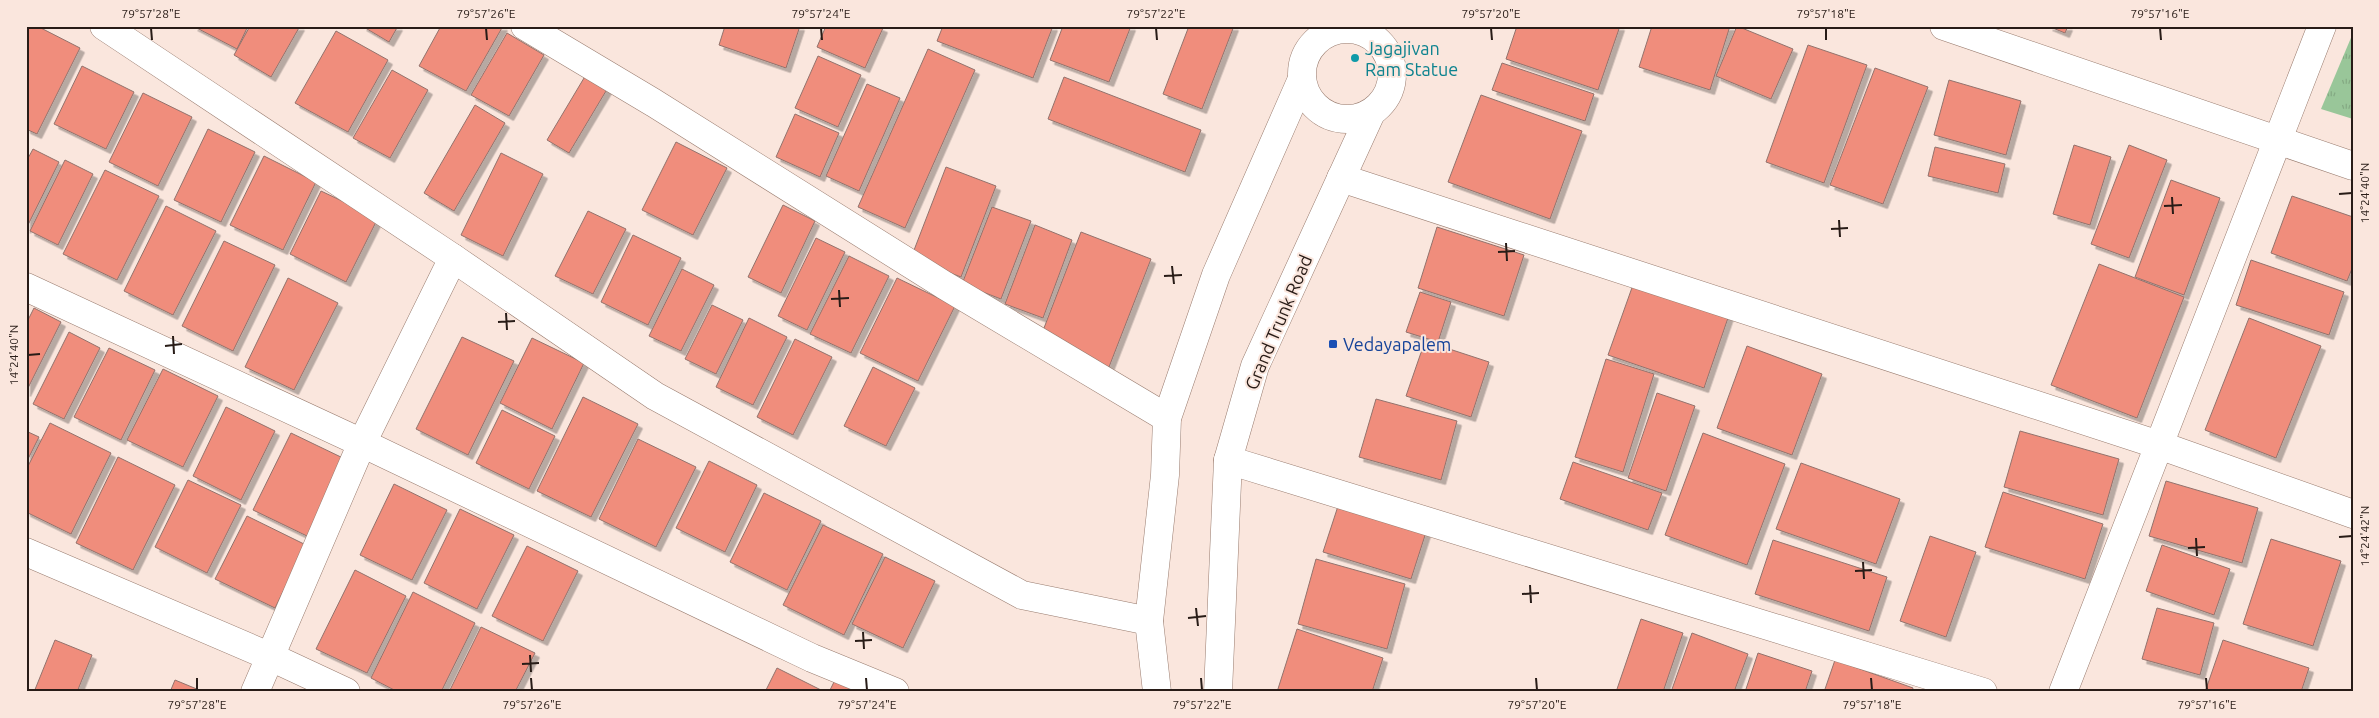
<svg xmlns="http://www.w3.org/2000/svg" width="2379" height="718" font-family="Ubuntu,sans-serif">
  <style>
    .park { fill: url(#park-tufts) }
    .building { fill: #f08d7b; stroke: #92726c; filter: url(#shadow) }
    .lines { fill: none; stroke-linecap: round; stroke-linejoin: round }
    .minor-casing { stroke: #997c6f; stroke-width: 29 }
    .secondary-casing { stroke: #997c6f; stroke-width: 29 }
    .minor { stroke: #fff; stroke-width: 28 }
    .secondary { stroke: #fff; stroke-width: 28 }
    .ticks { fill: none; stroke: #281c17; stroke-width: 2 }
    .culture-dot { fill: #0f9aa8; stroke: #fae6dd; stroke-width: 2 }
    .transit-dot { fill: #1a4fb4; stroke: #fae6dd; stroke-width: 2 }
    .labels { text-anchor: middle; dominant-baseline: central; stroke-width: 4; stroke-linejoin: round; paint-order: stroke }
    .culture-label { font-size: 18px; fill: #0d838f; stroke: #fae6dd; text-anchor: start }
    .street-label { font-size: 18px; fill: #281c17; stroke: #fae6dd }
    .transit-label { font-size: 18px; fill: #164399; stroke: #fae6dd; text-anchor: start }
    .neatline { fill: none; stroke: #281c17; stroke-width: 2 }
    .ticks-label { font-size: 12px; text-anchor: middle; fill: #281c17 }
  </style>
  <defs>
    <pattern id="park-tufts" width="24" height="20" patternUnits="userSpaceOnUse" patternTransform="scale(1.25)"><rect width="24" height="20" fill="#99c699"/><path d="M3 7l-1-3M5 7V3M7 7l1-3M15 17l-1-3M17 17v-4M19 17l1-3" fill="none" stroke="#84aa83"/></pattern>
    <filter id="shadow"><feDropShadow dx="4.5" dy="4.5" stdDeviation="0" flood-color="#0004"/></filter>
  </defs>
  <rect width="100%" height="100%" fill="#fae6dd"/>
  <polygon class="park" points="2353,33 2353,119 2321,109"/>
  <g class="building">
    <polygon points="26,26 37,26 80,48 37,134 26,129"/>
    <polygon points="193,26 248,26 237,49"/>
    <polygon points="250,26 300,26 271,77 234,55"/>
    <polygon points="362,26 398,26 389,42"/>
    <polygon points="441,26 503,26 466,91 419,66"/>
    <polygon points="725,26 800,26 786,68 719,45"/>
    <polygon points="826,26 878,26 883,28 865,68 817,47"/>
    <polygon points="943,26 1053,26 1033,78 937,41"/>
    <polygon points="1063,26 1131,26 1109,82 1050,60"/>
    <polygon points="1189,26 1234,26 1202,109 1163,94"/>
    <polygon points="1517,26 1620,26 1598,90 1506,59"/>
    <polygon points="1652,26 1730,26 1710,90 1639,67"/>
    <polygon points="1737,26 1793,49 1771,99 1716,76"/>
    <polygon points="2048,26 2068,26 2065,33"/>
    <polygon points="336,31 388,60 348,132 295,103"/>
    <polygon points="507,33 544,55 509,116 471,95"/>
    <polygon points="1808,45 1867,65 1824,183 1766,162"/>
    <polygon points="928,49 975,70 905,228 858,207"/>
    <polygon points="818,56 861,75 838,127 795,108"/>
    <polygon points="1502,63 1594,94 1585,121 1492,90"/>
    <polygon points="82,66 134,92 106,149 54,124"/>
    <polygon points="1875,68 1928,87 1883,204 1830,185"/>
    <polygon points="392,70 428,90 390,158 353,138"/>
    <polygon points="587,73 609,86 569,153 547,140"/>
    <polygon points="1064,77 1201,130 1185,172 1048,119"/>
    <polygon points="1949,80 2021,101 2006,155 1934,135"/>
    <polygon points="867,84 900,98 859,191 826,176"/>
    <polygon points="143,93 192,117 158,186 109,162"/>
    <polygon points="1481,95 1582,131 1550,219 1448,182"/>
    <polygon points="475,105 505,123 454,211 424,193"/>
    <polygon points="795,114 839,133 820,177 776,157"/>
    <polygon points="208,129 255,152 221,222 174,200"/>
    <polygon points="676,142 727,168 693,235 642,210"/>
    <polygon points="2074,145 2111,157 2090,225 2053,214"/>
    <polygon points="2129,145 2167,160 2129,258 2091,244"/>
    <polygon points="1935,147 2005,164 1998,193 1928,176"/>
    <polygon points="33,149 59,162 26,229 26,162"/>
    <polygon points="501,153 543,174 503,256 461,235"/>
    <polygon points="264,156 316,182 283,250 230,225"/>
    <polygon points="65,160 93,174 58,245 30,231"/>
    <polygon points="946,167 996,186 961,277 911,258"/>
    <polygon points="105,170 159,196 117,280 63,254"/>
    <polygon points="2171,180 2220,198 2184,295 2135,277"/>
    <polygon points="321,191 378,218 346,282 290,254"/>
    <polygon points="2292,196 2353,217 2353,266 2347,281 2271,253"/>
    <polygon points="783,205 815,221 781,293 748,277"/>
    <polygon points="166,206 216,231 173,315 124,291"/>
    <polygon points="992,207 1031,221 1001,299 962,284"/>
    <polygon points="588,211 626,229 593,294 555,276"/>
    <polygon points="1035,225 1072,240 1043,318 1005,304"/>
    <polygon points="1437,227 1524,255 1504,316 1418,288"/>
    <polygon points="1081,232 1151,259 1109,367 1039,341"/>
    <polygon points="633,235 681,258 648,325 601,302"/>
    <polygon points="816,238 845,252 807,330 778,316"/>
    <polygon points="224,241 275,265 233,351 182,326"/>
    <polygon points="849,256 889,276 851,353 810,334"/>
    <polygon points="2251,260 2344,292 2329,335 2236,305"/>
    <polygon points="2099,264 2184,297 2137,418 2051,385"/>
    <polygon points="682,269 714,285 681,351 649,336"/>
    <polygon points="288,278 338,303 294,390 245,367"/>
    <polygon points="897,278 955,306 918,381 860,353"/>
    <polygon points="1634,282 1729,315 1704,388 1608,355"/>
    <polygon points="1420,292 1451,302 1438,342 1406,332"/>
    <polygon points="712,305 743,320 716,374 685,359"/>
    <polygon points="34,308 61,322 26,392 26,324"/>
    <polygon points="749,318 787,337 753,405 716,387"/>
    <polygon points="2249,318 2321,346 2276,458 2205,430"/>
    <polygon points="69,332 100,348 64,419 33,404"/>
    <polygon points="462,337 514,361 468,455 416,429"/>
    <polygon points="532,338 584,363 552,429 500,403"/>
    <polygon points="795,339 832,357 793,435 757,417"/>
    <polygon points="1425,341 1489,362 1471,417 1406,396"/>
    <polygon points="1747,346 1822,374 1792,455 1717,428"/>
    <polygon points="109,348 155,370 121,440 74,417"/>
    <polygon points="1606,359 1654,374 1623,472 1575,457"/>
    <polygon points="873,367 915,388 886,446 844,426"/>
    <polygon points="163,369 218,396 183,467 127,440"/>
    <polygon points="1657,393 1695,406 1666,491 1628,478"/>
    <polygon points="583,397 638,424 591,517 537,491"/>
    <polygon points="1376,399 1457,421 1441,480 1359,457"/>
    <polygon points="226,407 275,431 241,500 193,476"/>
    <polygon points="502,410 555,436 529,489 476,463"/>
    <polygon points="50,423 111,453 71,534 26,512 26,470"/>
    <polygon points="26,431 39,437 26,463"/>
    <polygon points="2020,431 2119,459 2103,515 2004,487"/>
    <polygon points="291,433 345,459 307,536 253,510"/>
    <polygon points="1703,433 1785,464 1747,565 1665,535"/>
    <polygon points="638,439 696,467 656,547 599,519"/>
    <polygon points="118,457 175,485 133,570 76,543"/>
    <polygon points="709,461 757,485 725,552 676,528"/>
    <polygon points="1573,462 1662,493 1648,530 1560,499"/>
    <polygon points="1801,463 1900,499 1876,564 1776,529"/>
    <polygon points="188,480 241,505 207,573 155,547"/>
    <polygon points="2166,481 2258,508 2242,563 2149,536"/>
    <polygon points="394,484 447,510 412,580 360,555"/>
    <polygon points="2003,492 2103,524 2085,579 1985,547"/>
    <polygon points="764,493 821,521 787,590 730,562"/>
    <polygon points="1340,500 1428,526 1411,579 1323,552"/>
    <polygon points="460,509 514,535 477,609 424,583"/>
    <polygon points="247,516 306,545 275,608 215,579"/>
    <polygon points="823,525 883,554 844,635 783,605"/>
    <polygon points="1930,536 1976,552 1946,637 1900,621"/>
    <polygon points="2271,539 2341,561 2313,646 2243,624"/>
    <polygon points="1773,540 1887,577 1869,631 1755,594"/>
    <polygon points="2162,545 2230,569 2214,615 2146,591"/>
    <polygon points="527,546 578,571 543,641 492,616"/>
    <polygon points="885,557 935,581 903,648 852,624"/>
    <polygon points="1316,559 1405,584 1387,649 1298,624"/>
    <polygon points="355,570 406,596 367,673 316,649"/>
    <polygon points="413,592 475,623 441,692 398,692 371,678"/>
    <polygon points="2157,608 2214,623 2200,675 2142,659"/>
    <polygon points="1641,619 1683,633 1663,692 1616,692"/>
    <polygon points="481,627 535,653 515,692 449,692"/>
    <polygon points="1297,629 1383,658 1372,692 1277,692"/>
    <polygon points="1692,633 1748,654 1734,692 1671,692"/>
    <polygon points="55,640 92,655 77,692 34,692"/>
    <polygon points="2223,640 2309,668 2301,692 2205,692"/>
    <polygon points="1758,653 1812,671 1805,692 1745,692"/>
    <polygon points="1835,660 1913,688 1912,692 1824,692"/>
    <polygon points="777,668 821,690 820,692 765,692"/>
    <polygon points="837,676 870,692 829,692"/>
    <polygon points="175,680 204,692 170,692"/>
  </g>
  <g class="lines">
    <g class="minor-casing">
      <g id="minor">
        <polyline points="104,26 453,258 655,396 1022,595 1149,621"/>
        <polyline points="525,26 654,103 944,285 1167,418"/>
        <polyline points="1944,26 2353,166"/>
        <polyline points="1341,178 2159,445 2353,514"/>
        <polyline points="26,287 362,443 812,658 895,692"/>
        <polyline points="1228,460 1983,692"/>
        <polyline points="26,552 271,657 346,692"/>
        <polyline points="255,692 362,443 453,258"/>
        <polyline points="2063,692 2322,26"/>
      </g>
    </g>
    <g class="secondary-casing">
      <g id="secondary">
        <circle cx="1347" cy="74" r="45"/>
        <polyline points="1157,692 1149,621 1165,475 1167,418 1216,275 1302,79"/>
        <polyline points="1218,692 1228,460 1255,366 1371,113"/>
      </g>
    </g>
    <use href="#minor" class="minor"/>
    <use href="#secondary" class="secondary"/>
  </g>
  <path class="ticks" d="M151,28L152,40M486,28L487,40M821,28L822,40M1156,28L1157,40M1491,28L1492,40M1826,28V40M2160,28L2161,40M2339,194L2352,193M2172,197L2173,214M2164,206L2182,205M1839,220L1840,237M1831,229L1848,228M1506,243L1507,261M1498,252L1515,251M1172,266L1174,284M1164,276L1182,275M839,290L840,307M831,299L849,298M506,313L507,330M498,322L515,321M173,336L174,354M165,346L182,344M28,355L40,354M2339,537L2352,536M2196,538L2197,556M2188,548L2205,547M1863,562L1864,579M1855,571L1872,570M1530,585L1531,603M1522,594L1539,593M1196,608L1198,626M1188,618L1206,616M863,632L864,649M855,641L872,640M530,655L531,672M522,664L539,663M197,678V690M531,678L532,690M866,678L867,690M1201,678L1202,690M1536,678L1537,690M1871,678L1872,690M2206,678L2207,690"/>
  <circle class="culture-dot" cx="1355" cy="58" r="5"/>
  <rect class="transit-dot" x="1328" y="339" width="10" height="10" rx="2.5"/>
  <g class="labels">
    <g class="culture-label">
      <text x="1365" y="48">Jagajivan<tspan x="1365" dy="21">Ram Statue</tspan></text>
    </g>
    <g class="street-label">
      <text transform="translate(1278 322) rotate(-67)">Grand Trunk Road</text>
    </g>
    <g class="transit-label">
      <text x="1343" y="344">Vedayapalem</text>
    </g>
  </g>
  <rect width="2379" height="718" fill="none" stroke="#fae6dd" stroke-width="55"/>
  <rect x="28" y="28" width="2324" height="662" class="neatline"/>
  <g class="ticks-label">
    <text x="151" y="18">79°57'28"E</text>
    <text x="486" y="18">79°57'26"E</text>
    <text x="821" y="18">79°57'24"E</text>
    <text x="1156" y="18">79°57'22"E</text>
    <text x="1491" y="18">79°57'20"E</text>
    <text x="1826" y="18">79°57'18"E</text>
    <text x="2160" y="18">79°57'16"E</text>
    <text transform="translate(2365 193) rotate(-90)" y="4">14°24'40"N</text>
    <text transform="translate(14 355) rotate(-90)" y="4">14°24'40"N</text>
    <text transform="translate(2365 536) rotate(-90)" y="4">14°24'42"N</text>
    <text x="197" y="709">79°57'28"E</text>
    <text x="532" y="709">79°57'26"E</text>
    <text x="867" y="709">79°57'24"E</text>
    <text x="1202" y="709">79°57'22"E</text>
    <text x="1537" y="709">79°57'20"E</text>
    <text x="1872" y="709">79°57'18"E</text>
    <text x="2207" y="709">79°57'16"E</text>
  </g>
</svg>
